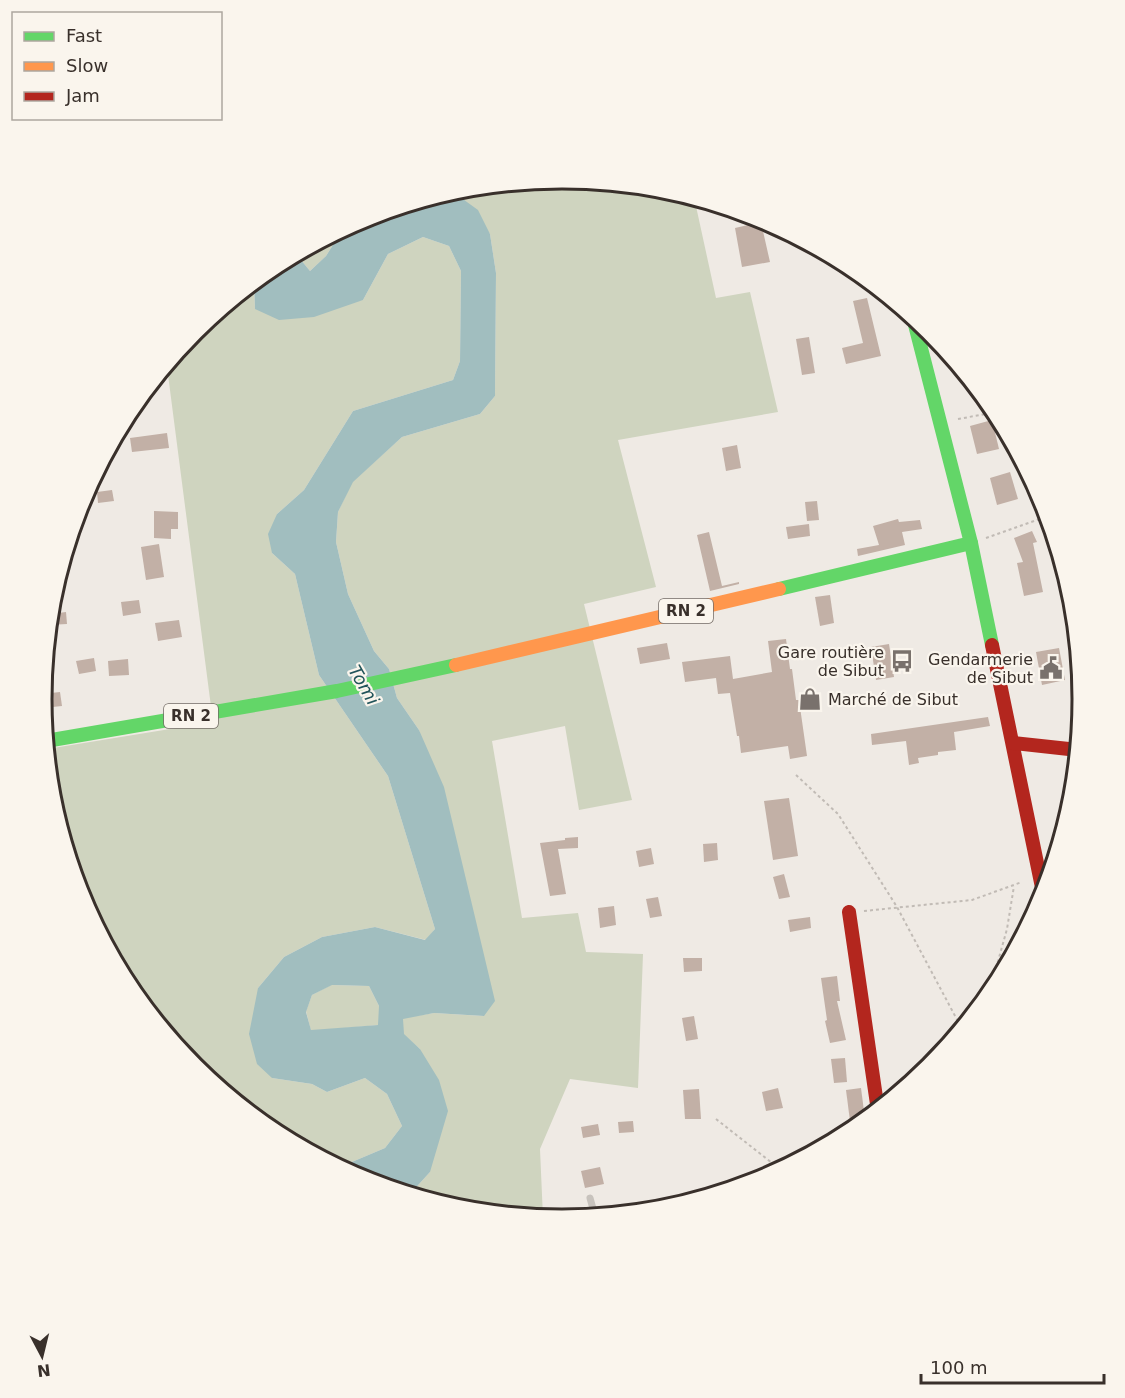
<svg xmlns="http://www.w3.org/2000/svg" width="1125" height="1398" font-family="'DejaVu Sans',sans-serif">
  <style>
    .green { fill: #cfd4bf }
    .water { fill: #a1bebf; fill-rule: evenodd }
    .building { fill: #c2b0a6 }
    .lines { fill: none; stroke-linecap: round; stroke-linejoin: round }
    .path { stroke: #c1bbb5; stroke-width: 2; stroke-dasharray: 3 3; stroke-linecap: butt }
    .lane { stroke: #c8c3bd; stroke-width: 7 }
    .fast { stroke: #63d668; stroke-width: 14 }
    .slow { stroke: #ff974d; stroke-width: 14 }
    .jam { stroke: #b3261e; stroke-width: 14 }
    .labels { text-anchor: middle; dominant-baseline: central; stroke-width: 4.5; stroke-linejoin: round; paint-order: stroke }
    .shield { fill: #faf5ed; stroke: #736b65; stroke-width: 1.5 }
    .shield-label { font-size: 15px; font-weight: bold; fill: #39302b }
    .poi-label { font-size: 16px; fill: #39302b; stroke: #faf5ed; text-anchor: end }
    .water-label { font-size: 18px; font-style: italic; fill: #21545a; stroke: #faf5ed }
    .rim { fill: none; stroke: #39302b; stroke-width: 3 }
  </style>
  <rect width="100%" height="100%" fill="#efeae4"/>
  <g class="green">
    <polygon points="563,179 664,189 694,197 716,298 750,292 778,412 618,440 656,587 584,604 632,800 579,810 565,726 492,741 522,918 578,913 586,952 643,954 638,1088 570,1079 540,1149 543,1218 461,1209 410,1194 430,1172 420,1049 403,1034 403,1018 434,1013 483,1016 419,730 397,698 389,669 374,651 348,594 336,542 338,512 352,482 402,437 480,414 495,396 496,273 490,234 460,197 434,197 461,188"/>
    <polygon points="343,229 326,256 310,271 296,254"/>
    <polygon points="423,237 449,246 461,271 460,361 453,380 353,411 304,490 277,514 272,553 295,574 319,675 388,776 435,929 426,940 375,927 322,937 284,957 258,988 272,1078 312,1084 327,1092 365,1078 387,1094 402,1126 385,1148 340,1167 273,1132 194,1067 130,988 81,898 52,800 47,749 213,722 167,367 165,367 195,331 254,282 255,309 363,300 388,254"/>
    <polygon points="331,985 369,986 379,1006 379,1025 311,1031 306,1011 312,995"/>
  </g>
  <path class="water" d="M434,197H460L478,210L490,234L496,273L495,396L480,414L402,437L353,482L338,512L336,542L348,594L374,651L389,669L397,698L419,730L444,787L495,1001L484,1016L434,1013L403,1019L404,1034L420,1049L439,1080L448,1111L430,1172L410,1194L363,1180L340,1167L385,1148L402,1126L387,1094L365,1078L327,1092L312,1084L272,1078L257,1064L249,1034L258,988L284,957L322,937L375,927L425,940L435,929L388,776L319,675L295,574L272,553L268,534L277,514L304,490L353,411L453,380L460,361L461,271L449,246L423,237L388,254L363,300L314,317L279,320L255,309L254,282L274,266L296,254L310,271L326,256L343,229L364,218ZM332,985L369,986L379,1006L378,1025L311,1030L306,1012L312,995Z"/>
  <g class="building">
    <polygon points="747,214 760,218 770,262 742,267 735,228 748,225"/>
    <polygon points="867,298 881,356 846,364 842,348 863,343 853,301"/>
    <polygon points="809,337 815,373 802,375 796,339"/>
    <polygon points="992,420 999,449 977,454 970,426"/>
    <polygon points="167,433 169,448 132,452 130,438"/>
    <polygon points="737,445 741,468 726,471 722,448"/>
    <polygon points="1010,472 1018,499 997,505 990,478"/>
    <polygon points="112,490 114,501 98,503 97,492"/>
    <polygon points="817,501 819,520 807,521 805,502"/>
    <polygon points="154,511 178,512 178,529 171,529 171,539 154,538"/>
    <polygon points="898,519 899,522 920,520 922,529 902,532 905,545 858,556 857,549 879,545 873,526"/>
    <polygon points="809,524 810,536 788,539 786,527"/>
    <polygon points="1032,531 1037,542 1033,543 1043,592 1024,596 1017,563 1023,562 1014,538"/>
    <polygon points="709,532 722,586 739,582 739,584 710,591 697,535"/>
    <polygon points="159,544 164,577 146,580 141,547"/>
    <polygon points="830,595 834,623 820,626 815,597"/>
    <polygon points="139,600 141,613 123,616 121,602"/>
    <polygon points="66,612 67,624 49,625 50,614"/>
    <polygon points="179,620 182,637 158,641 155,623"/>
    <polygon points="786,639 790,669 792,669 796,700 799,700 807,756 790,759 788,746 741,753 739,736 737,736 730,693 718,694 716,678 685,682 682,662 730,656 733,679 772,672 768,641"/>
    <polygon points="667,643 670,659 640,664 637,648"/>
    <polygon points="889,644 894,677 876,680 871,647"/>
    <polygon points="1059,648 1065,680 1042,685 1036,652"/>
    <polygon points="94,658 96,671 79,674 76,661"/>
    <polygon points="128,659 129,675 109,676 108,661"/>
    <polygon points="60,692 62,706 43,708 42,694"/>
    <polygon points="988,717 990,726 954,732 956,750 938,752 938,755 918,758 919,763 909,765 906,741 872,745 871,734"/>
    <polygon points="789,798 798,856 773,860 764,801"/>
    <polygon points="578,837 578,848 558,849 566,894 550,896 540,843 565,840 565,838"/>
    <polygon points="717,843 718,860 704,862 703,844"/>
    <polygon points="651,848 654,864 639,867 636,851"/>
    <polygon points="784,874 790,897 779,899 773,877"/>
    <polygon points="658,897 662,916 650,918 646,899"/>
    <polygon points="614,906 616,925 600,928 598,908"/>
    <polygon points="810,917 811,928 790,932 788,920"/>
    <polygon points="683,958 702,958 702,971 684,972"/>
    <polygon points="837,976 840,1001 837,1001 846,1040 830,1043 825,1021 827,1020 821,978"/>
    <polygon points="694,1016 698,1039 686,1041 682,1018"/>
    <polygon points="845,1058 847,1082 834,1083 831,1059"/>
    <polygon points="778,1088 783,1108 766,1111 762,1092"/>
    <polygon points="861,1088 865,1119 850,1121 846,1090"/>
    <polygon points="699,1089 701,1119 685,1119 683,1090"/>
    <polygon points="633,1121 634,1132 619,1133 618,1122"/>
    <polygon points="598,1124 600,1135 583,1138 581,1127"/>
    <polygon points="600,1167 604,1184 585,1188 581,1171"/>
    <polygon points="581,1208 583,1217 562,1220 552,1218 551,1214"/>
  </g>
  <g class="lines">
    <g class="path">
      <polyline points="958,419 997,412"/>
      <polyline points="986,538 1048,516"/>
      <polyline points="796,775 838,814 897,907 962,1029"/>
      <polyline points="864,911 972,900 1022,882"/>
      <polyline points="988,997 1007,929 1014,886"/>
      <polyline points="716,1119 781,1170"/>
    </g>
    <polyline class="lane" points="590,1198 595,1216"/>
    <g class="fast">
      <polyline points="913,317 971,543 992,645"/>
      <polyline points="779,589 971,543"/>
      <polyline points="46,741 337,691 456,665"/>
    </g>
    <polyline class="slow" points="456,665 779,589"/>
    <g class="jam">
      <polyline points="992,645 1044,897"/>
      <polyline points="1013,743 1078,750"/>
      <polyline points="849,912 878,1111"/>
    </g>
  </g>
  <defs>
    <g id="bus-bare" transform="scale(1.8)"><path d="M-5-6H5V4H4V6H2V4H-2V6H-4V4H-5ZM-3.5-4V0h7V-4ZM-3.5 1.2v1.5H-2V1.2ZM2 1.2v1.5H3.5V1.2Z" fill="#79716c" stroke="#faf5ed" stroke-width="2.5" paint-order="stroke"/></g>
    <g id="civic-bare" transform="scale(1.8)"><path d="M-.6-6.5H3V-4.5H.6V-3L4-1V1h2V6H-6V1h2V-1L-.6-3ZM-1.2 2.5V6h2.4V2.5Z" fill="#79716c" stroke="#faf5ed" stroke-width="2.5" paint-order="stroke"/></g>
    <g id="shop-bare" transform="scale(1.8)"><path d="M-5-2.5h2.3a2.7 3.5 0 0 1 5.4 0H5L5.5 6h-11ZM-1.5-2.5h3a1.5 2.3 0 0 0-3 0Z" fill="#79716c" stroke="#faf5ed" stroke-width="2.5" paint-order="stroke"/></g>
  </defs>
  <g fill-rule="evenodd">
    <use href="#bus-bare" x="902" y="661"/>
    <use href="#civic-bare" x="1051" y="668"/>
    <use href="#shop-bare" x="810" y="699"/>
  </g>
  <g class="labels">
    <g class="shield">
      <rect x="659" y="599" width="54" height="24" rx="4.5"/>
      <rect x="164" y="704" width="54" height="24" rx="4.5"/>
    </g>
    <g class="shield-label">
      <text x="686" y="611">RN 2</text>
      <text x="191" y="716">RN 2</text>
    </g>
    <g class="poi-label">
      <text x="884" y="652">Gare routière<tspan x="884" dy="18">de Sibut</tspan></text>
      <text x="1033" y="659">Gendarmerie<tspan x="1033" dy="18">de Sibut</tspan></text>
      <text x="828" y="699" text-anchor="start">Marché de Sibut</text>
    </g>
    <g class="water-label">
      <text transform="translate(364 685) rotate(60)">Tomi</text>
    </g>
  </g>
  <path d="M0 0H1125V1398H0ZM52 699a510 510 0 1 1 1020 0a510 510 0 1 1-1020 0Z" fill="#faf5ed" fill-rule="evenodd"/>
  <path class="rim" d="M52 699a510 510 0 1 1 1020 0a510 510 0 1 1-1020 0Z"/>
  <rect x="12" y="12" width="210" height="108" fill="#faf5ed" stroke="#ada69f" stroke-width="1.5"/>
  <rect x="24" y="32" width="30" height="9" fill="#63d668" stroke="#ada69f" stroke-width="1.5"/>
  <text x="66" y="42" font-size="18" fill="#39302b">Fast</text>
  <rect x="24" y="62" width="30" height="9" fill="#ff974d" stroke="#ada69f" stroke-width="1.5"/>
  <text x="66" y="72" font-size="18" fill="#39302b">Slow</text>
  <rect x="24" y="92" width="30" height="9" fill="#b3261e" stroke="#ada69f" stroke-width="1.5"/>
  <text x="66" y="102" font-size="18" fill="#39302b">Jam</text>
  <g transform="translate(42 1356) rotate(173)" stroke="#faf5ed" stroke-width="4.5" paint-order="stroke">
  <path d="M0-4.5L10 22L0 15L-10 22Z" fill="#39302b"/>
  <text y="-9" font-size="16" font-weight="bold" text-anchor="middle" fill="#39302b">N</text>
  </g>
  <path d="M921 1374v9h183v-9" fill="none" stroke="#39302b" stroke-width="3"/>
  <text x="930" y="1374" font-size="18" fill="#39302b" stroke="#faf5ed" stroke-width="4.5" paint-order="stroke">100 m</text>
</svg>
